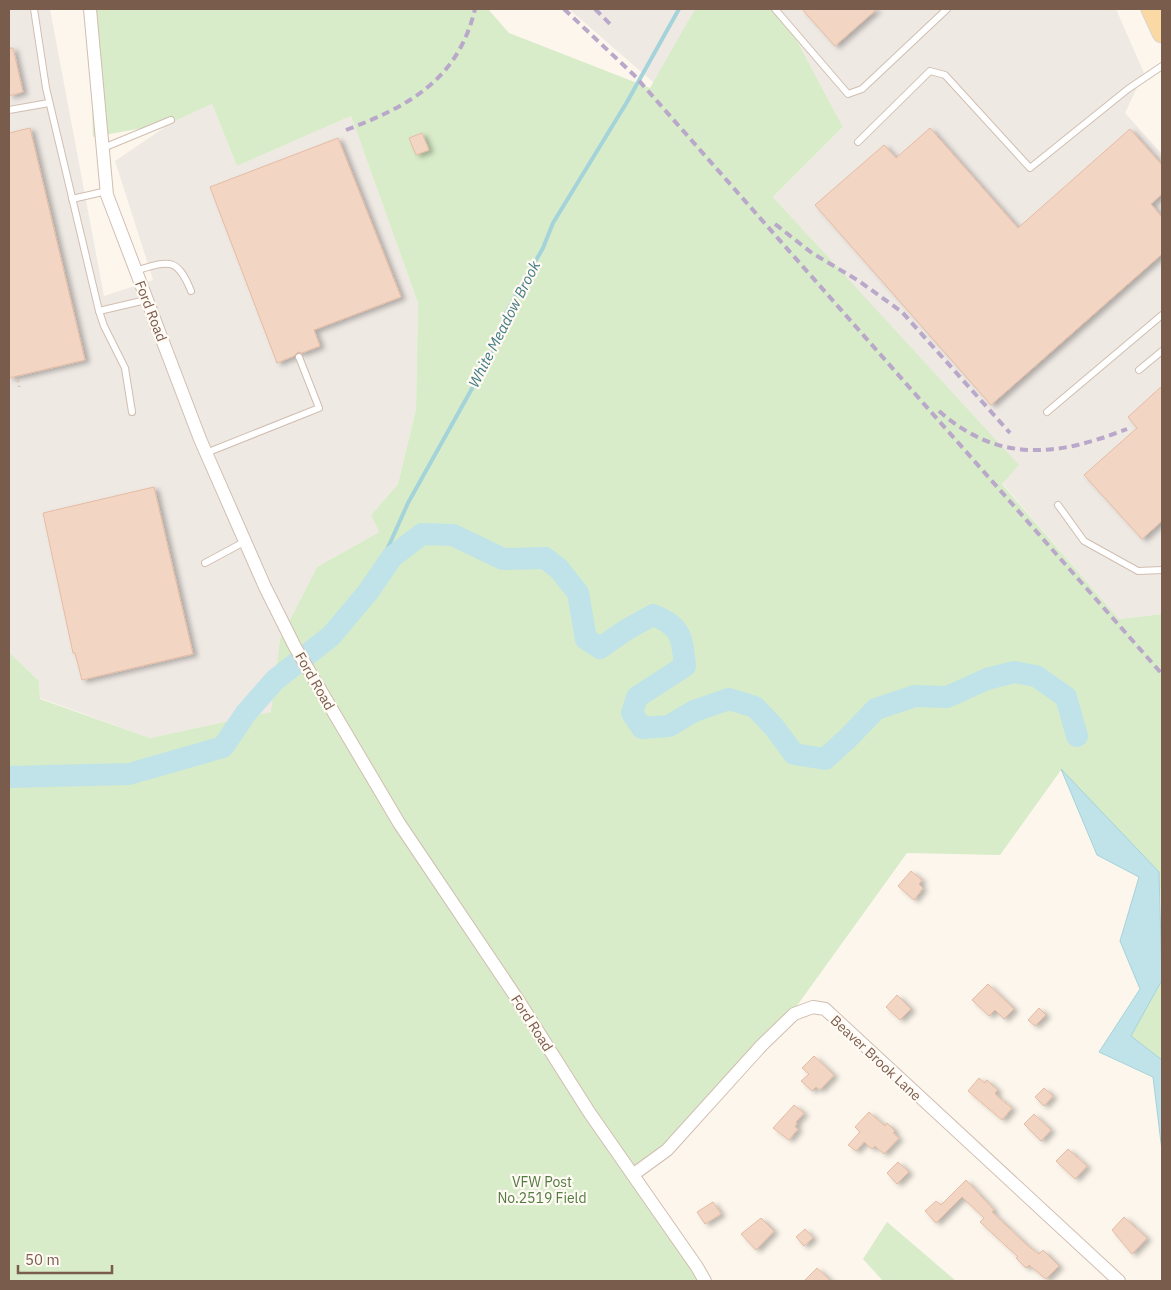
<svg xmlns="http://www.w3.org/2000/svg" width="1171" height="1290" font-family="'IBM Plex Sans',sans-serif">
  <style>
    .industrial { fill: #efe9e4 }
    .green { fill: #d8ecc9 }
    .water { fill: #bfe3e8; stroke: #a5d3da }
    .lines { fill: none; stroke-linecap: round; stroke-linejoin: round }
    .stream { stroke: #a5d3da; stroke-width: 4 }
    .river { stroke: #bfe3e8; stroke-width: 22 }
    .building { fill: #f3d5c3; stroke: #e6bba3; filter: url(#shadow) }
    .service-casing { stroke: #d1beb0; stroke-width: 8 }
    .minor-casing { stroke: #d1beb0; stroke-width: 14 }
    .primary-casing { stroke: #dad1cd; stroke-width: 21 }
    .path { stroke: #d9b8a5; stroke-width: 2.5; stroke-dasharray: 1 4; stroke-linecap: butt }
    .service { stroke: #fff; stroke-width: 6 }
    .minor { stroke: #fff; stroke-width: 12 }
    .primary { stroke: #fbd9a5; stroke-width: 19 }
    .rail { stroke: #b9a8c9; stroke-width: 4; stroke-dasharray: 8 5; stroke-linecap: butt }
    .labels { text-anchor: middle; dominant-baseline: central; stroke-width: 4.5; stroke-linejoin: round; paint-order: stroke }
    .street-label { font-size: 14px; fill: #7a5c4d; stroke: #fffaf3 }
    .park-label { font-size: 14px; fill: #537a41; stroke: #fffaf3 }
    .water-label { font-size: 15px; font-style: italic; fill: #437c86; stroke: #fffaf3 }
  </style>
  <defs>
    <filter id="shadow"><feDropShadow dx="4.5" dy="2.5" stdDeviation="2.5" flood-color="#0004"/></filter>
  </defs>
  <rect width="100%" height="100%" fill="#fdf6ec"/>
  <g class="industrial">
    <polygon points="9,9 50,9 104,296 153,280 115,161 171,123 212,104 237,166 351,116 418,303 416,409 398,484 371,515 379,532 317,567 280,639 272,712 150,738 40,698 39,681 9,652"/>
    <polygon points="569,9 695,9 654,83"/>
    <polygon points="780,9 1116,9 1144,73 1125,113 1162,154 1162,614 1119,619 1002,483 1018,466 773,197 843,127"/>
  </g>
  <g class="green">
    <polygon points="89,9 488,9 509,33 650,88 695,9 780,9 843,127 773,197 1019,465 1002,484 1119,619 1162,614 1162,918 1159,872 1061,770 1000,855 907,853 796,1007 632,1179 700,1281 9,1281 9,652 39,681 40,699 150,738 271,712 280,639 317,567 379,532 371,515 398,484 416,409 418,303 351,116 237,166 212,104 171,123 93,137"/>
    <polygon points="1162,980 1162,1060 1131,1036"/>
    <polygon points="887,1222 956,1281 883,1281 863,1259"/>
  </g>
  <polygon class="water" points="1061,769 1159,872 1162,980 1131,1036 1162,1060 1162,1151 1153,1077 1099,1052 1140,989 1120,941 1139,877 1097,855"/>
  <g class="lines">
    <polyline class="stream" points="368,592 408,503 498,342 506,313 543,248 553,223 627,102 679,9"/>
    <path class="river" d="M9,777L129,774L223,747L246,713L275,680L331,636L368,592L392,557L422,534L453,535L503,559L545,558L559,569L578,593L586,639L600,648L626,630L653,615C682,626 682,638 685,666L637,697L632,713L642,728L669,726L694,711L729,699L755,707L774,727L794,754L825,759L847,739L876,709L915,696L947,697L987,679L1014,672L1036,676L1066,697L1077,736"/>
  </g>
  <g class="building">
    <polygon points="802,9 877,9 835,46"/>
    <polygon points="9,48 13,48 23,92 9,96"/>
    <polygon points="30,128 85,360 9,378 9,133"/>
    <polygon points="930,128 1018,228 1130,129 1162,165 1162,194 1151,204 1162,217 1162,254 991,405 815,205 884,145 896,158"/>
    <polygon points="422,133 429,150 416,155 409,138"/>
    <polygon points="338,138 401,297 314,330 320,346 302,353 298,352 294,356 277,363 210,187"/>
    <polygon points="1162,386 1162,521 1142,539 1084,475 1137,428 1128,417"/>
    <polygon points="154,487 193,654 82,680 75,653 73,653 43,513"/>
    <polygon points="911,871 922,880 919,884 923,888 914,900 898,886"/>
    <polygon points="988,984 1014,1009 1004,1019 995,1010 989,1016 972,1000"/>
    <polygon points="897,995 911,1009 900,1020 886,1007"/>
    <polygon points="1039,1008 1046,1015 1035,1026 1028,1020"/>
    <polygon points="814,1056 834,1075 820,1090 816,1087 812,1091 801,1081 809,1074 802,1068"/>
    <polygon points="979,1078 985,1083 987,1080 994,1087 998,1090 995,1093 997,1096 1012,1108 1002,1120 968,1091"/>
    <polygon points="1044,1088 1053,1096 1044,1106 1035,1097"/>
    <polygon points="794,1105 804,1113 796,1122 797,1123 795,1127 798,1129 789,1140 773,1128"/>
    <polygon points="869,1112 885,1126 887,1123 895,1131 893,1133 899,1138 884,1154 875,1146 872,1149 864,1142 856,1151 848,1145 860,1132 855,1127"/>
    <polygon points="1034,1114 1051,1130 1041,1141 1024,1124"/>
    <polygon points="1068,1149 1087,1166 1075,1179 1056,1161"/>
    <polygon points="898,1162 909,1172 897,1184 887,1173"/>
    <polygon points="966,1180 994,1210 992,1212 1028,1246 1039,1254 1043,1250 1059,1266 1046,1279 1029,1265 1026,1268 1016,1258 1018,1257 980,1222 984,1218 962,1197 936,1223 925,1211 936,1201 941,1205"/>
    <polygon points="713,1202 721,1214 705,1224 697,1212"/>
    <polygon points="1124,1217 1147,1238 1132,1254 1112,1230"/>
    <polygon points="761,1218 774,1231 756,1250 741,1234"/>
    <polygon points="805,1229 813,1238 804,1246 796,1237"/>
    <polygon points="817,1268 831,1281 804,1281"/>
  </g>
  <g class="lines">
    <g class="service-casing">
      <g id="service">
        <polyline points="34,9 46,88 99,311 104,326 125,368 132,412"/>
        <polyline points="775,9 848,94 862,89 947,9"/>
        <polyline points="9,110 49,103"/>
        <polyline points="858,142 930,71 945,75 1030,168 1128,89 1162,66"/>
        <polyline points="103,148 171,120"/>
        <polyline points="72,199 107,191"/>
        <path d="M135,271C168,261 177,256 191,291"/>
        <polyline points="99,311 146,300"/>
        <polyline points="1139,370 1162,351"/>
        <polyline points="1047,412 1162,315"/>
        <polyline points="206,453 319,408 299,357"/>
        <polyline points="1058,505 1084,541 1138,571 1162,570"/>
        <polyline points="205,563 244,542"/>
      </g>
    </g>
    <g class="minor-casing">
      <g id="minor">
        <polyline points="90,9 107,195 200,439 265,587 295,647 399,823 520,1003 589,1112 697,1267 705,1281"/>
        <polyline points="634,1174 667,1150 761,1046 794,1014 813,1007 825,1009 1119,1281"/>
      </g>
    </g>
    <g class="primary-casing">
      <polyline id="primary" points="1151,9 1162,33"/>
    </g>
    <polyline class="path" points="17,376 20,390"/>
    <use href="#service" class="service"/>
    <use href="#minor" class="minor"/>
    <use href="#primary" class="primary"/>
    <g class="rail">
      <polyline points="564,9 634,75 1162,674"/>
      <polyline points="595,9 610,24"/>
      <path d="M346,130C409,106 458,80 475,9"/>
      <polyline points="775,224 812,253 859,281 902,312 1010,433"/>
      <path d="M939,411C999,464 1058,456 1127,429"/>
    </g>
  </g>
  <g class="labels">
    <g class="street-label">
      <text transform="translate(151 311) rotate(69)">Ford Road</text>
      <text transform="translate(315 681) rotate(60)">Ford Road</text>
      <text transform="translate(532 1023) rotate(57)">Ford Road</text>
      <text transform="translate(876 1058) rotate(43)">Beaver Brook Lane</text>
    </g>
    <g class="park-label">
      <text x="542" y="1182">VFW Post<tspan x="542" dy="16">No.2519 Field</tspan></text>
    </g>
    <g class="water-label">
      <text transform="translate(504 324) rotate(-63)">White Meadow Brook</text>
    </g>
  </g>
  <rect width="1171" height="1290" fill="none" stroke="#7a5c4d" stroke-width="20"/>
  <path d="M18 1265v8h94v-8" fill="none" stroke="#7a5c4d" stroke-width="2.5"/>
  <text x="25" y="1265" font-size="15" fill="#7a5c4d" stroke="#fffaf3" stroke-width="4" paint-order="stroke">50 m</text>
</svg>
